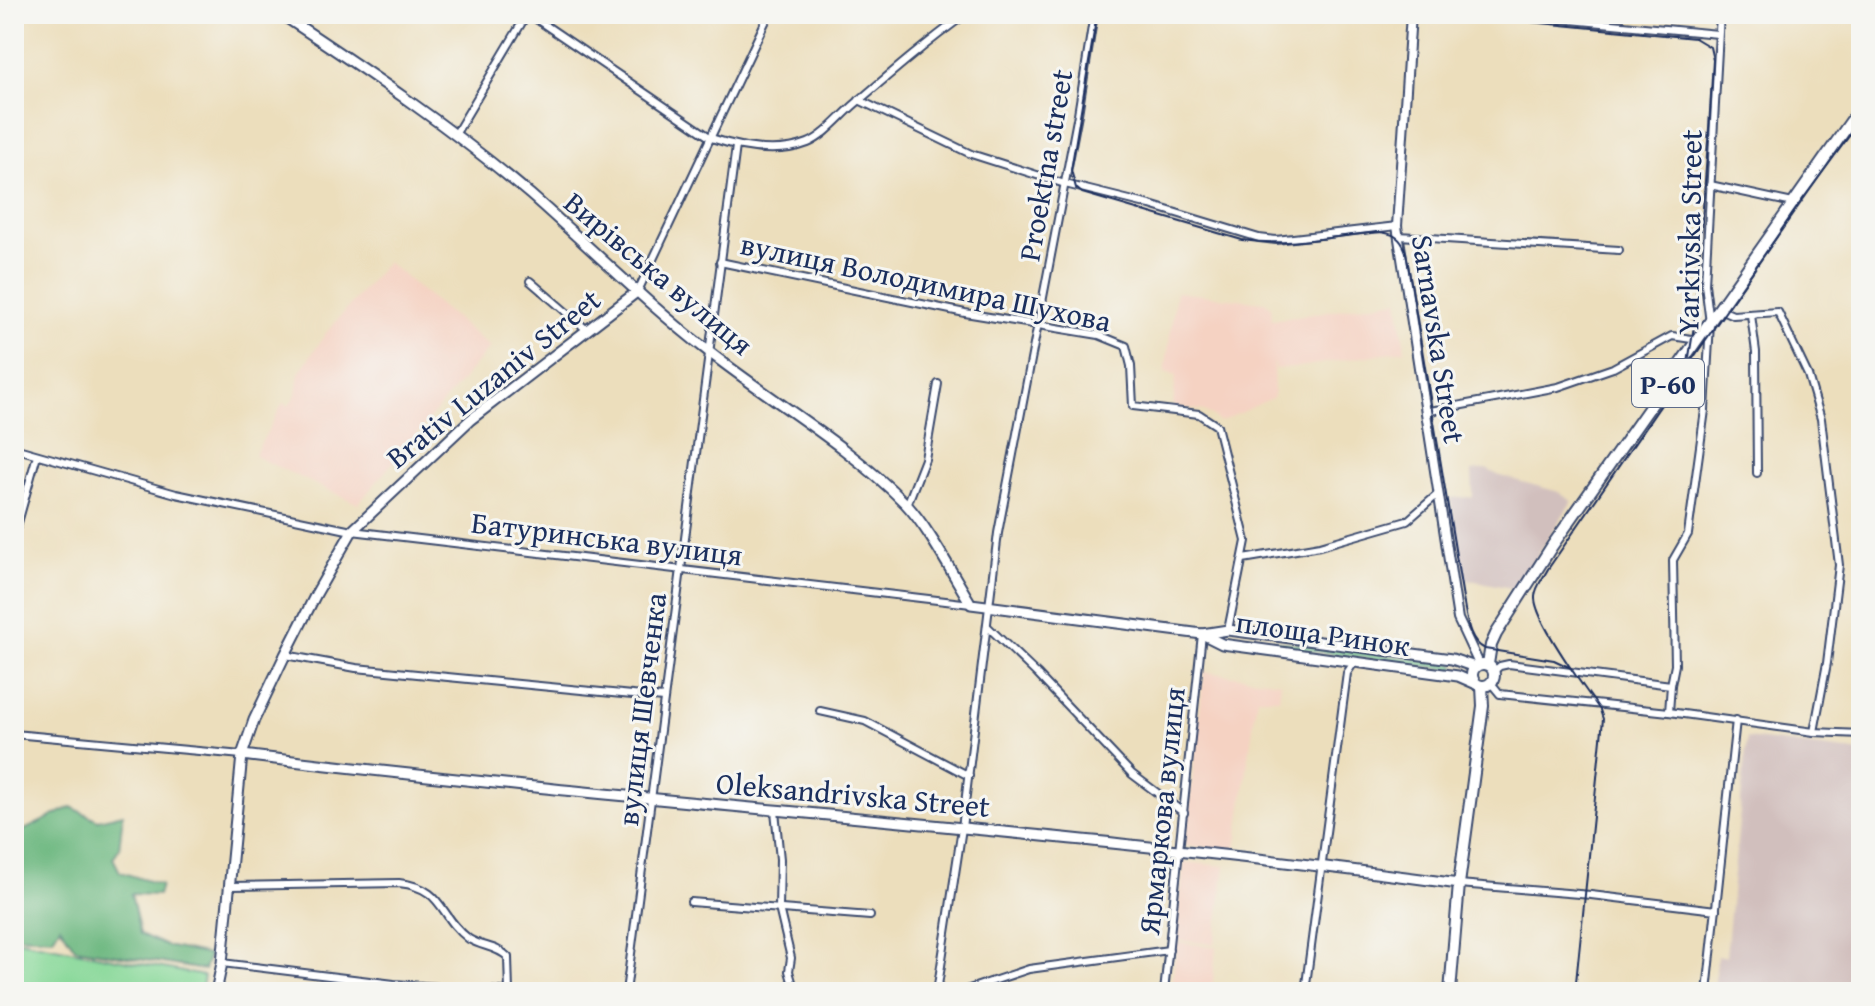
<svg xmlns="http://www.w3.org/2000/svg" width="1875" height="1006" font-family="'Gentium Book Plus',serif">
  <style>
    .built { fill: #f5d2c2 }
    .industrial { fill: #d1bfbd }
    .green { fill: #87d898; stroke: #51847b; stroke-width: 2 }
    .forest { fill: #6db880; stroke: #44746f; stroke-width: 2 }
    .lines { fill: none; stroke-linecap: round; stroke-linejoin: round }
    .minor-casing { stroke: #3a496c; stroke-width: 10 }
    .tertiary-casing { stroke: #3a496c; stroke-width: 12 }
    .secondary-casing { stroke: #3a496c; stroke-width: 13 }
    .primary-casing { stroke: #3a496c; stroke-width: 14 }
    .minor { stroke: #fff; stroke-width: 6 }
    .tertiary { stroke: #fff; stroke-width: 8 }
    .secondary { stroke: #fff; stroke-width: 9 }
    .primary { stroke: #fff; stroke-width: 10 }
    .tram { stroke: #1b2f5e; stroke-width: 2 }
    .labels { text-anchor: middle; dominant-baseline: central; stroke-width: 6; stroke-linejoin: round; paint-order: stroke }
    .shield { fill: #f6f6f2; stroke: #5d6b8a; stroke-width: 2 }
    .shield-label { font-size: 28px; font-weight: bold; fill: #1b2f5e }
    .street-label { font-size: 30px; fill: #1b2f5e; stroke: #f6f6f2 }
  </style>
  <rect width="100%" height="100%" fill="#f6f6f2"/>
  <filter id="ink" filterUnits="userSpaceOnUse"><feTurbulence type="fractalNoise" baseFrequency=".0125" numOctaves="2"/><feDisplacementMap in="SourceGraphic" scale="16" xChannelSelector="R" yChannelSelector="G"/><feConvolveMatrix kernelMatrix="1 2 1 2 8 2 1 2 1" color-interpolation-filters="sRGB"/></filter>
  <filter id="wash" filterUnits="userSpaceOnUse"><feTurbulence type="fractalNoise" baseFrequency=".006" numOctaves="4" result="noise"/><feDisplacementMap in="SourceGraphic" scale="32" xChannelSelector="R" yChannelSelector="G"/><feGaussianBlur stdDeviation="1.8" result="paint"/><feColorMatrix in="noise" values="0 0 0 0 0 0 0 0 0 0 0 0 0 0 0 0 0 1.4 0 .05"/><feComposite in="paint" operator="in"/></filter>
  <g filter="url(#wash)">
    <rect width="100%" height="100%" fill="#ecdebc"/>
    <g class="built">
      <polygon points="387,262 490,347 358,504 254,456 283,403 289,406 296,394 299,373 326,333"/>
      <polygon points="1176,292 1264,302 1271,306 1272,320 1398,300 1405,350 1293,368 1275,369 1273,362 1274,397 1220,422 1205,411 1173,406 1176,375 1165,372"/>
      <polygon points="1204,672 1281,682 1279,698 1257,698 1236,849 1185,846"/>
      <polygon points="1184,862 1225,866 1215,944 1176,940"/>
      <polygon points="1177,942 1216,947 1212,992 1171,992"/>
    </g>
    <g class="industrial">
      <polygon points="1486,469 1500,476 1559,492 1572,501 1516,589 1466,579 1450,498 1473,497 1472,471"/>
      <polygon points="1747,738 1861,752 1861,992 1714,992 1717,956 1726,956"/>
    </g>
    <g class="green">
      <polygon points="1223,634 1454,664 1456,670 1223,639"/>
      <polygon points="14,939 204,976 201,992 14,992"/>
    </g>
    <polygon class="forest" points="71,807 98,820 123,814 119,849 113,858 120,872 161,885 158,895 131,894 140,934 166,946 209,955 204,970 75,948 60,926 53,938 14,936 14,898 22,885 14,869 14,835"/>
  </g>
  <g filter="url(#ink)">
    <g class="lines">
      <g class="minor-casing">
        <g id="minor">
          <path d="M529,14L711,138C741,148 777,155 808,143C825,136 841,116 855,104C891,73 927,42 966,14"/>
          <polyline points="1506,14 1718,34"/>
          <polyline points="859,100 971,154 1065,184 1150,205 1259,238 1276,240 1397,226"/>
          <polyline points="455,135 527,14"/>
          <polyline points="1710,185 1793,203"/>
          <polyline points="1399,236 1619,250"/>
          <polyline points="720,262 965,313 1099,335 1126,346 1131,366 1133,406 1199,414 1217,426 1246,541 1228,630"/>
          <polyline points="530,281 587,330"/>
          <polyline points="638,291 769,14"/>
          <polyline points="1719,309 1733,315 1778,312 1808,375 1821,419 1839,565 1827,663 1814,732"/>
          <polyline points="1751,315 1756,352 1757,473"/>
          <polyline points="1425,412 1558,387 1613,368 1672,336 1698,340"/>
          <polyline points="14,448 176,494 352,531 971,604"/>
          <polyline points="907,505 925,459 938,384"/>
          <polyline points="14,537 37,455"/>
          <polyline points="1243,559 1320,546 1407,521 1438,494"/>
          <polyline points="987,626 1037,674 1132,774 1184,813"/>
          <polyline points="285,655 356,668 663,698"/>
          <polyline points="1494,671 1500,666 1509,664 1671,685 1669,712 1814,732 1861,734"/>
          <polyline points="1491,683 1500,694 1669,712"/>
          <polyline points="1671,685 1675,665 1673,560 1688,534 1705,410 1710,323 1705,284 1720,14"/>
          <polyline points="820,711 865,721 969,776"/>
          <polyline points="14,734 242,755"/>
          <polyline points="775,811 780,859 779,908 791,958 789,971 795,992"/>
          <polyline points="1459,884 1591,895 1716,910"/>
          <path d="M230,886L399,883C445,888 438,916 469,939C482,947 497,946 508,957L509,992"/>
          <polyline points="691,902 870,916"/>
          <polyline points="222,963 394,984 513,992"/>
          <polyline points="626,992 736,146"/>
          <polyline points="937,992 962,828 998,533 1078,114 1094,14"/>
          <polyline points="960,992 1029,969 1169,950"/>
          <polyline points="1164,992 1202,634"/>
          <polyline points="1305,992 1347,673 1355,661"/>
          <polyline points="1707,992 1736,720"/>
        </g>
      </g>
      <g class="tertiary-casing">
        <polyline id="tertiary" points="1411,14 1397,226 1458,619 1479,664"/>
      </g>
      <g class="secondary-casing">
        <g id="secondary">
          <path d="M281,14C367,71 452,128 531,195C590,247 646,303 708,351C773,402 847,444 905,503C928,527 953,575 971,604L1202,634L1228,630L1452,659L1475,667"/>
          <polyline points="1202,634 1222,644 1458,676 1474,683"/>
          <path d="M242,755C647,804 1055,829 1459,884"/>
          <polyline points="216,992 222,963 242,755 254,720 285,655 316,594 352,531 470,420 638,291"/>
        </g>
      </g>
      <g class="primary-casing">
        <g id="primary">
          <circle cx="1483" cy="675" r="11"/>
          <polyline points="1488,664 1491,645 1496,634 1552,546 1861,107"/>
          <polyline points="1450,992 1459,884 1483,706 1482,686"/>
        </g>
      </g>
      <use href="#minor" class="minor"/>
      <use href="#tertiary" class="tertiary"/>
      <use href="#secondary" class="secondary"/>
      <use href="#primary" class="primary"/>
      <g class="tram">
        <path d="M1097,14L1071,170L1076,188L1082,193L1242,240C1288,247 1333,236 1378,232C1393,233 1401,237 1406,252L1464,604C1467,620 1469,641 1485,649L1554,660L1571,668"/>
        <polyline points="1448,14 1695,38 1710,47 1713,60 1709,128 1694,326 1688,363"/>
        <path d="M1575,992L1603,719L1600,710C1585,689 1534,620 1535,597C1535,587 1544,577 1548,569L1800,203L1861,120"/>
      </g>
    </g>
  </g>
  <g class="labels">
    <rect class="shield" x="1632" y="359" width="72" height="48" rx="6"/>
    <g class="shield-label">
      <text x="1668" y="383">Р-60</text>
    </g>
    <g class="street-label">
      <text transform="translate(1045 165) rotate(-80)">Proektna street</text>
      <text transform="translate(1689 232) rotate(-89)">Yarkivska Street</text>
      <text transform="translate(659 273) rotate(40)">Вирівська вулиця</text>
      <text transform="translate(926 282) rotate(12)">вулиця Володимира Шухова</text>
      <text transform="translate(1439 339) rotate(81)">Sarnavska Street</text>
      <text transform="translate(493 378) rotate(-39)">Brativ Luzaniv Street</text>
      <text transform="translate(607 538) rotate(7)">Батуринська вулиця</text>
      <text transform="translate(1323 633) rotate(8)">площа Ринок</text>
      <text transform="translate(641 709) rotate(-83)">вулиця Шевченка</text>
      <text transform="translate(853 794) rotate(5)">Oleksandrivska Street</text>
      <text transform="translate(1161 811) rotate(-84)">Ярмаркова вулиця</text>
    </g>
  </g>
  <rect width="1875" height="1006" fill="none" stroke="#f6f6f2" stroke-width="48"/>
</svg>
